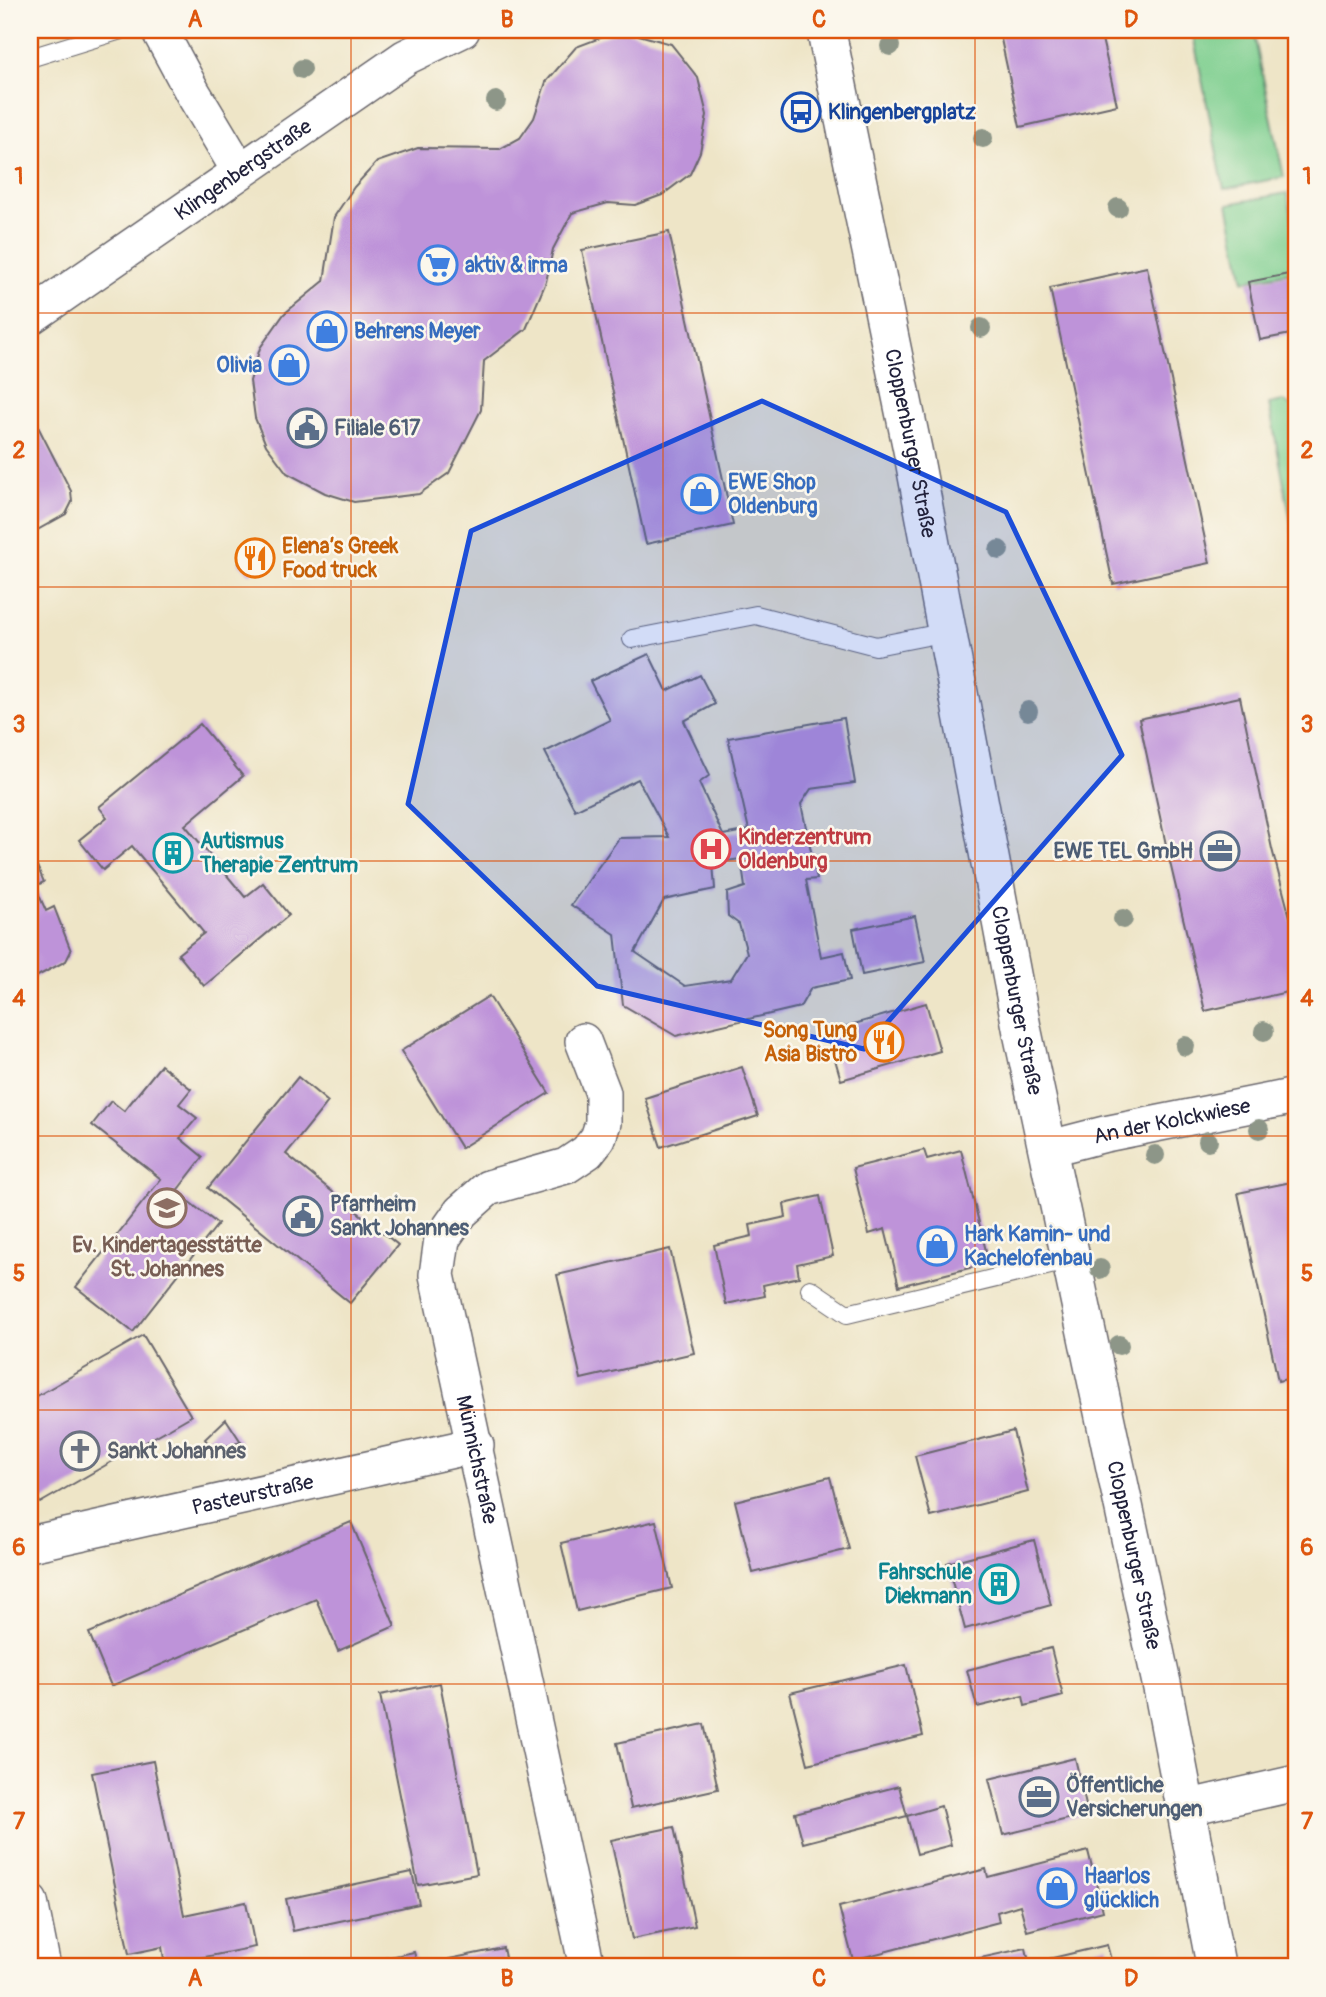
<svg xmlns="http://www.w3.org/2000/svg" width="1326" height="1997" font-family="Pangolin,sans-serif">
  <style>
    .green { fill: #7fcf90; stroke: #507866; stroke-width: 2 }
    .building { fill: #be93d9; fill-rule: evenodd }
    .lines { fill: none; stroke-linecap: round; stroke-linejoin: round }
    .lane-casing { stroke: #69666c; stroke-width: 20 }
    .street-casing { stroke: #69666c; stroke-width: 38 }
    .secondary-casing { stroke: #69666c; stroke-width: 41 }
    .lane { stroke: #fff; stroke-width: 18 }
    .street { stroke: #fff; stroke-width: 35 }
    .secondary { stroke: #fff; stroke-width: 38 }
    .tree { fill: #8d9688 }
    .marked { fill: #1d4ed8; fill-opacity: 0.2; stroke: #1d4ed8; stroke-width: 5; stroke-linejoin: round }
    .grid { fill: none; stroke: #de560e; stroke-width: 2; stroke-opacity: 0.55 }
    .labels { text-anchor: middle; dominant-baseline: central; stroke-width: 5; stroke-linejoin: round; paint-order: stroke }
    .transit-label { font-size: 21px; font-weight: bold; fill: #164399; stroke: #fbf7ec; text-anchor: start }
    .street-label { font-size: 21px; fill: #22223b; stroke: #fbf7ec }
    .shop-label { font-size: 21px; font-weight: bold; fill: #366cbe; stroke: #fbf7ec; text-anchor: start }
    .service-label { font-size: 21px; font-weight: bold; fill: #4e5e75; stroke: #fbf7ec; text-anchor: start }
    .food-label { font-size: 21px; font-weight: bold; fill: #c56008; stroke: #fbf7ec; text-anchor: start }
    .health-label { font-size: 21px; font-weight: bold; fill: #be3a42; stroke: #fbf7ec; text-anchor: start }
    .culture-label { font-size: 21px; font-weight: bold; fill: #0d838f; stroke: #fbf7ec; text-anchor: start }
    .education-label { font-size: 21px; font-weight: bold; fill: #785e54; stroke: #fbf7ec }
    .worship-label { font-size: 21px; font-weight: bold; fill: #5b616d; stroke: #fbf7ec; text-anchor: start }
    .neatline { fill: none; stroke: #de560e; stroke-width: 2.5 }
    .grid-label { font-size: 23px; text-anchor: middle; font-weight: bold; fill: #de560e }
  </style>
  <rect width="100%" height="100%" fill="#fbf7ec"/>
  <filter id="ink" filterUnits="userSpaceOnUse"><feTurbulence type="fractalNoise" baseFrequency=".0143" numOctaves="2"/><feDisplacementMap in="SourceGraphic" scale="14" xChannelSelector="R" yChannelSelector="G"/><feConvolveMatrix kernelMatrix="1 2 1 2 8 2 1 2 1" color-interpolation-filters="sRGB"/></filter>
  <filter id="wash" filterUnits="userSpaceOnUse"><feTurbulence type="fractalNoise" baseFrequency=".00686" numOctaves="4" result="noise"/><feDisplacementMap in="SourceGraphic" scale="28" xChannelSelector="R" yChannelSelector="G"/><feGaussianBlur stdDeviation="1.57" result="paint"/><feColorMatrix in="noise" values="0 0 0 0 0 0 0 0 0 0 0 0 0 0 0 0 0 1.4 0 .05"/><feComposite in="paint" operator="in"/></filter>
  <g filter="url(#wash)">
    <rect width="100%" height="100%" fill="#eee5c7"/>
    <g class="green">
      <polygon points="1192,30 1253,30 1284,177 1224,189"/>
      <polygon points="1287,193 1296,237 1296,301 1290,272 1244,281 1228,204"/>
      <polygon points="1283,401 1292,407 1296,407 1296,549 1269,404"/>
    </g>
    <g id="blocks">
      <g class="building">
        <polygon points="621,30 671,44 698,78 707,115 700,152 690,174 662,195 635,205 608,203 572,213 553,249 546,282 526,329 484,361 481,410 449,473 419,494 354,502 325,493 287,473 266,445 255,418 250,381 260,348 284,314 324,281 334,217 354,187 377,162 418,148 500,149 520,138 534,118 546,82 576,47"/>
        <polygon points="999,30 1100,30 1117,105 1020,127"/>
        <polygon points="669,232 733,525 646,544 582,250"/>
        <polygon points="1147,267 1210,563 1113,584 1050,288"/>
        <polygon points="1289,274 1296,313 1296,333 1260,340 1248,282"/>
        <polygon points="30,411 71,491 72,502 66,514 30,534"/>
        <polygon points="260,541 271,552 250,574 239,563"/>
        <path d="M649,654L667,691L700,675L715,704L684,721L710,775L699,783L723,835L749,830L728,738L844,718L855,783L811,789L801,804L817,879L806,880L821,957L844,952L850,980L811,988L800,1007L676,1036L623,1005L615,934L571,905L619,838L669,837L638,779L575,810L545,752L610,720L590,681ZM741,859L745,887L727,893L728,916L739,924L747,953L731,979L685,986L635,952L664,900L715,889L713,863Z"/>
        <polygon points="1240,697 1272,849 1296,940 1296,990 1205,1011 1168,854 1139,719"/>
        <polygon points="200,724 243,776 185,825 245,897 263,883 289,915 204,986 178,954 204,933 132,846 103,870 79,840 107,817 99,807"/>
        <polygon points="30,866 37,866 44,882 35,886 46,911 54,907 71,951 66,961 30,980"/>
        <polygon points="915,916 925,962 862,975 853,929"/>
        <polygon points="489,996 549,1093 461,1148 401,1051"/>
        <polygon points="926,1003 940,1051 841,1080 827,1032"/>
        <polygon points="161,1065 191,1089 179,1104 197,1118 180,1138 203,1157 176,1192 218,1224 133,1332 76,1287 161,1179 92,1125 111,1101 124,1111"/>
        <polygon points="742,1067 758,1116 661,1147 645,1098"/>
        <polygon points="298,1077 328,1102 286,1154 398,1245 350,1303 208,1188"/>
        <polygon points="924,1150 927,1159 961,1150 989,1263 899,1286 885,1229 869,1234 853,1168"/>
        <polygon points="1296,1181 1296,1377 1278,1381 1238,1193"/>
        <polygon points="820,1196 833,1256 797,1264 799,1277 763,1285 765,1296 726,1304 714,1245 752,1236 750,1225 786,1217 784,1204"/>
        <polygon points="670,1249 694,1353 581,1379 557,1275"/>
        <polygon points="143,1335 191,1416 40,1503 30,1485 30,1400"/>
        <polygon points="226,1419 241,1442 213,1450 205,1439"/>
        <polygon points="1013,1431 1028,1492 931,1517 915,1456"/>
        <polygon points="830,1477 849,1549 753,1573 735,1501"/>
        <polygon points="656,1521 672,1588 577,1611 561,1543"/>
        <polygon points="351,1522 395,1626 338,1651 316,1599 111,1686 89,1633"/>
        <polygon points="1034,1540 1051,1605 965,1629 947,1563"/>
        <polygon points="1051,1648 1063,1696 1025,1706 1023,1696 977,1707 967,1670"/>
        <polygon points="906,1665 923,1736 808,1764 790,1693"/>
        <polygon points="440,1683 477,1874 418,1885 380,1695"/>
        <polygon points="704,1724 718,1789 631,1808 617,1743"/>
        <polygon points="1075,1758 1088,1814 1003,1835 989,1779"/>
        <polygon points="153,1761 184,1915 246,1902 255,1947 165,1965 162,1947 129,1954 92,1773"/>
        <polygon points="899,1786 907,1816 803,1843 795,1813"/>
        <polygon points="941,1806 951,1845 917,1854 907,1816"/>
        <polygon points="674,1827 695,1926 632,1939 611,1840"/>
        <polygon points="1088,1851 1103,1911 1027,1931 1020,1905 997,1912 999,1922 853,1960 839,1907 986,1869 988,1877"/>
        <polygon points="412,1872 419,1904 293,1931 286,1899"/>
        <polygon points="1107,1945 1113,1967 1042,1967 1040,1961"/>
        <polygon points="503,1948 507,1967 450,1967 449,1959"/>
        <polygon points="1026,1948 1030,1967 944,1967 944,1966"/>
        <polygon points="414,1952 418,1967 348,1967 348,1966"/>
      </g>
    </g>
  </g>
  <g filter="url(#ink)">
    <use href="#blocks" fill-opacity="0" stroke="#69666c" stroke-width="2"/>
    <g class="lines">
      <g class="lane-casing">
        <g id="lane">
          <polyline points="30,58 121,30"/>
          <polyline points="632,639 756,615 876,646 947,632"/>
          <polyline points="810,1289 847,1314 1071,1260"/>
        </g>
      </g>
      <g class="street-casing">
        <g id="street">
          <polyline points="159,30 193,93 239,170"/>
          <path id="s1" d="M30,317L406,57L462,30"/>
          <path id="s2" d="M583,1041L603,1093V1123L598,1138L587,1152L566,1166L488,1188L461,1212L442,1239L437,1275L587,1967"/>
          <path id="s3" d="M1047,1149L1105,1134L1296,1096"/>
          <path id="s4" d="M30,1544L476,1445"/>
          <polyline points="1185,1808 1296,1783"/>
          <polyline points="30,1902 43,1967"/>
        </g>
      </g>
      <g class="secondary-casing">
        <g id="secondary">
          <path id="s5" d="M826,30L914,457L1022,1030L1164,1695L1216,1967"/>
        </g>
      </g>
      <use href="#lane" class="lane"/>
      <use href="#street" class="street"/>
      <use href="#secondary" class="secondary"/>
    </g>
    <g class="tree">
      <circle cx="890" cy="46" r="10"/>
      <circle cx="302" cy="69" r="10"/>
      <circle cx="496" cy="101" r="10"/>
      <circle cx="983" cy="138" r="10"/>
      <circle cx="1118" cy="208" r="10"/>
      <circle cx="981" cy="328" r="10"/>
      <circle cx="999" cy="550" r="10"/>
      <circle cx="1028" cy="711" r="10"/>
      <circle cx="1123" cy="919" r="10"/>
      <circle cx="1264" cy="1031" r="10"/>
      <circle cx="1185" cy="1046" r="10"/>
      <circle cx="1259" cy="1129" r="10"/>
      <circle cx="1208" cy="1141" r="10"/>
      <circle cx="1155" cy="1155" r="10"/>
      <circle cx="1100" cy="1269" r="10"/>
      <circle cx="1119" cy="1345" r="10"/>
    </g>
  </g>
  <path class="marked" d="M762,401L1006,512L1122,755L864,1049L597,986L408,804L471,531Z"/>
  <path class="grid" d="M351,30V1967M663,30V1967M975,30V1967M30,313H1296M30,587H1296M30,861H1296M30,1136H1296M30,1410H1296M30,1684H1296"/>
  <defs>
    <g id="bus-ring" transform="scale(2.0125)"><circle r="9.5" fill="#fbf7ec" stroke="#1a4fb4" stroke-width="1.5"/><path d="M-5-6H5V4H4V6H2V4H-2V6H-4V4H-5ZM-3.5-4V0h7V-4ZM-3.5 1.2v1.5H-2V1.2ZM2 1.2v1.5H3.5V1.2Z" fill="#1a4fb4"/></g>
    <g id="supermarket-ring" transform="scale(2.0125)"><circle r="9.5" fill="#fbf7ec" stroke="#3f7fe0" stroke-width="1.5"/><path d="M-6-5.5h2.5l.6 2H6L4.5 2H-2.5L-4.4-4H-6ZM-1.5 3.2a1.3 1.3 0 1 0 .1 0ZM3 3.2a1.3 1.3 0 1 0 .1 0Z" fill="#3f7fe0"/></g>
    <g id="shop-ring" transform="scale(2.0125)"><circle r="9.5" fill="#fbf7ec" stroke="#3f7fe0" stroke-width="1.5"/><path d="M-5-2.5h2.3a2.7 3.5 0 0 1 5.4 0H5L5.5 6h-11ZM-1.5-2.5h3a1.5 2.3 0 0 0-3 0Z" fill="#3f7fe0"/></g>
    <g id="civic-ring" transform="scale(2.0125)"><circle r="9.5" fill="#fbf7ec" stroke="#5c6f8a" stroke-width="1.5"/><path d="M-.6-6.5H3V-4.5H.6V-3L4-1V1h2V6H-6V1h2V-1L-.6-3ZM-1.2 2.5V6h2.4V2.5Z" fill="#5c6f8a"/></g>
    <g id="restaurant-ring" transform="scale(2.0125)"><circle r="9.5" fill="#fbf7ec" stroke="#e8710a" stroke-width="1.5"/><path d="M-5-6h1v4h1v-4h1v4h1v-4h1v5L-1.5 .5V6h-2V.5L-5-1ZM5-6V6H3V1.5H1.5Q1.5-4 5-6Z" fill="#e8710a"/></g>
    <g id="hospital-ring" transform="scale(2.0125)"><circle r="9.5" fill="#fbf7ec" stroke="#e0444e" stroke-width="1.5"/><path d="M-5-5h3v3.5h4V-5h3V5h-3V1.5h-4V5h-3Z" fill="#e0444e"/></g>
    <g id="office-ring" transform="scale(2.0125)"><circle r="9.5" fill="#fbf7ec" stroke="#5c6f8a" stroke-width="1.5"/><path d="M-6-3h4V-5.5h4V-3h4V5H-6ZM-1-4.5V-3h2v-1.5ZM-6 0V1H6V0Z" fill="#5c6f8a"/></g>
    <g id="building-ring" transform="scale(2.0125)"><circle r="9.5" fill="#fbf7ec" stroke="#0f9aa8" stroke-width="1.5"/><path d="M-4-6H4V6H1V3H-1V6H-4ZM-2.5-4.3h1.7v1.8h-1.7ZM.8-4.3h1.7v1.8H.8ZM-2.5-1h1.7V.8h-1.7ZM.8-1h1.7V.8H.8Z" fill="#0f9aa8"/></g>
    <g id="school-ring" transform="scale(2.0125)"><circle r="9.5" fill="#fbf7ec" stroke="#8d6e63" stroke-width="1.5"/><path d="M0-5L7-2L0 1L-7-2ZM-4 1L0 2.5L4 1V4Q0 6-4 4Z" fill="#8d6e63"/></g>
    <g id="church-ring" transform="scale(2.0125)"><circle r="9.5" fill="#fbf7ec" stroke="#6b7280" stroke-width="1.5"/><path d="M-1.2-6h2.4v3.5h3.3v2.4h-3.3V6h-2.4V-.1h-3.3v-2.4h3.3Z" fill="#6b7280"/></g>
  </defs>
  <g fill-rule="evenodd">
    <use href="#bus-ring" x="801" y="112"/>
    <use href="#supermarket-ring" x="438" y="265"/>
    <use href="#shop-ring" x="327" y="331"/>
    <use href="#shop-ring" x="289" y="365"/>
    <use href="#civic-ring" x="307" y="428"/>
    <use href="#shop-ring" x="701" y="494"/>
    <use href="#restaurant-ring" x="255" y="558"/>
    <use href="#hospital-ring" x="711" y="849"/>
    <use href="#office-ring" x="1220" y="851"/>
    <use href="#building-ring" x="173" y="853"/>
    <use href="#restaurant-ring" x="884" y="1042"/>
    <use href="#school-ring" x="167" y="1208"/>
    <use href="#civic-ring" x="303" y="1216"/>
    <use href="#shop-ring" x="937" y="1246"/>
    <use href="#church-ring" x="80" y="1451"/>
    <use href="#building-ring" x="999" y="1584"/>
    <use href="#office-ring" x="1039" y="1797"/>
    <use href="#shop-ring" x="1057" y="1888"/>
  </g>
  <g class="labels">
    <g class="transit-label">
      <text x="828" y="112">Klingenbergplatz</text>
    </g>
    <g class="street-label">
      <text stroke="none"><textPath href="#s1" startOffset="259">Klingenbergstraße</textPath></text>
      <text stroke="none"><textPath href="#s5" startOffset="422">Cloppenburger Straße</textPath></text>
      <text stroke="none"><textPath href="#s5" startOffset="989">Cloppenburger Straße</textPath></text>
      <text stroke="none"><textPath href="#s3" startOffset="128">An der Kolckwiese</textPath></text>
      <text stroke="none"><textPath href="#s2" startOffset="520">Münnichstraße</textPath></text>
      <text stroke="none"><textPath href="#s4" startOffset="228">Pasteurstraße</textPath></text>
      <text stroke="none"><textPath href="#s5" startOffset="1556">Cloppenburger Straße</textPath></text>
    </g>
    <g class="shop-label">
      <text x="465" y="265">aktiv &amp; irma</text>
      <text x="354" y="331">Behrens Meyer</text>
      <text x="262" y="365" text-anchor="end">Olivia</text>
      <text x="728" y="482">EWE Shop<tspan x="728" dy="24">Oldenburg</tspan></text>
      <text x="964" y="1234">Hark Kamin- und<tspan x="964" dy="24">Kachelofenbau</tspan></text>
      <text x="1084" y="1876">Haarlos<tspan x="1084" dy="24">glücklich</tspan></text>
    </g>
    <g class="service-label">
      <text x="334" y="428">Filiale 617</text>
      <text x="1193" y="851" text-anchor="end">EWE TEL GmbH</text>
      <text x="330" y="1204">Pfarrheim<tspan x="330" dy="24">Sankt Johannes</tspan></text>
      <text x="1066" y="1785">Öffentliche<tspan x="1066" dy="24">Versicherungen</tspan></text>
    </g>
    <g class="food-label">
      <text x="282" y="546">Elena’s Greek<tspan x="282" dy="24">Food truck</tspan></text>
      <text x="857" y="1030" text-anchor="end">Song Tung<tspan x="857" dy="24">Asia Bistro</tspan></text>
    </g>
    <g class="health-label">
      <text x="738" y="837">Kinderzentrum<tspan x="738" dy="24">Oldenburg</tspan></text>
    </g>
    <g class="culture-label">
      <text x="200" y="841">Autismus<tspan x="200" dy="24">Therapie Zentrum</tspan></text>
      <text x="972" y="1572" text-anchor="end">Fahrschule<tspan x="972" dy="24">Diekmann</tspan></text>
    </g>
    <g class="education-label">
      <text x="167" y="1245">Ev. Kindertagesstätte<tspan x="167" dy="24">St. Johannes</tspan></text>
    </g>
    <g class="worship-label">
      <text x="107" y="1451">Sankt Johannes</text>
    </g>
  </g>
  <rect width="1326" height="1997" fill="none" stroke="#fbf7ec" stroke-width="77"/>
  <rect x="38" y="38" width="1250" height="1920" class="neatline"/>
  <g class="grid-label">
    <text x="195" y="27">A</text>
    <text x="507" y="27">B</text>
    <text x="819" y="27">C</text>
    <text x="1131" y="27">D</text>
    <text x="19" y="184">1</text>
    <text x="1307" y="184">1</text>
    <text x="19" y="458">2</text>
    <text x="1307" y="458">2</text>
    <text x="19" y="732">3</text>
    <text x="1307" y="732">3</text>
    <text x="19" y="1006">4</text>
    <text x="1307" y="1006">4</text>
    <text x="19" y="1281">5</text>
    <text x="1307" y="1281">5</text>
    <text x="19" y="1555">6</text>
    <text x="1307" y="1555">6</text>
    <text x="19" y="1829">7</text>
    <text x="1307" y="1829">7</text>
    <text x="195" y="1986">A</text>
    <text x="507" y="1986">B</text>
    <text x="819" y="1986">C</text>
    <text x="1131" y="1986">D</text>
  </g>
</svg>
